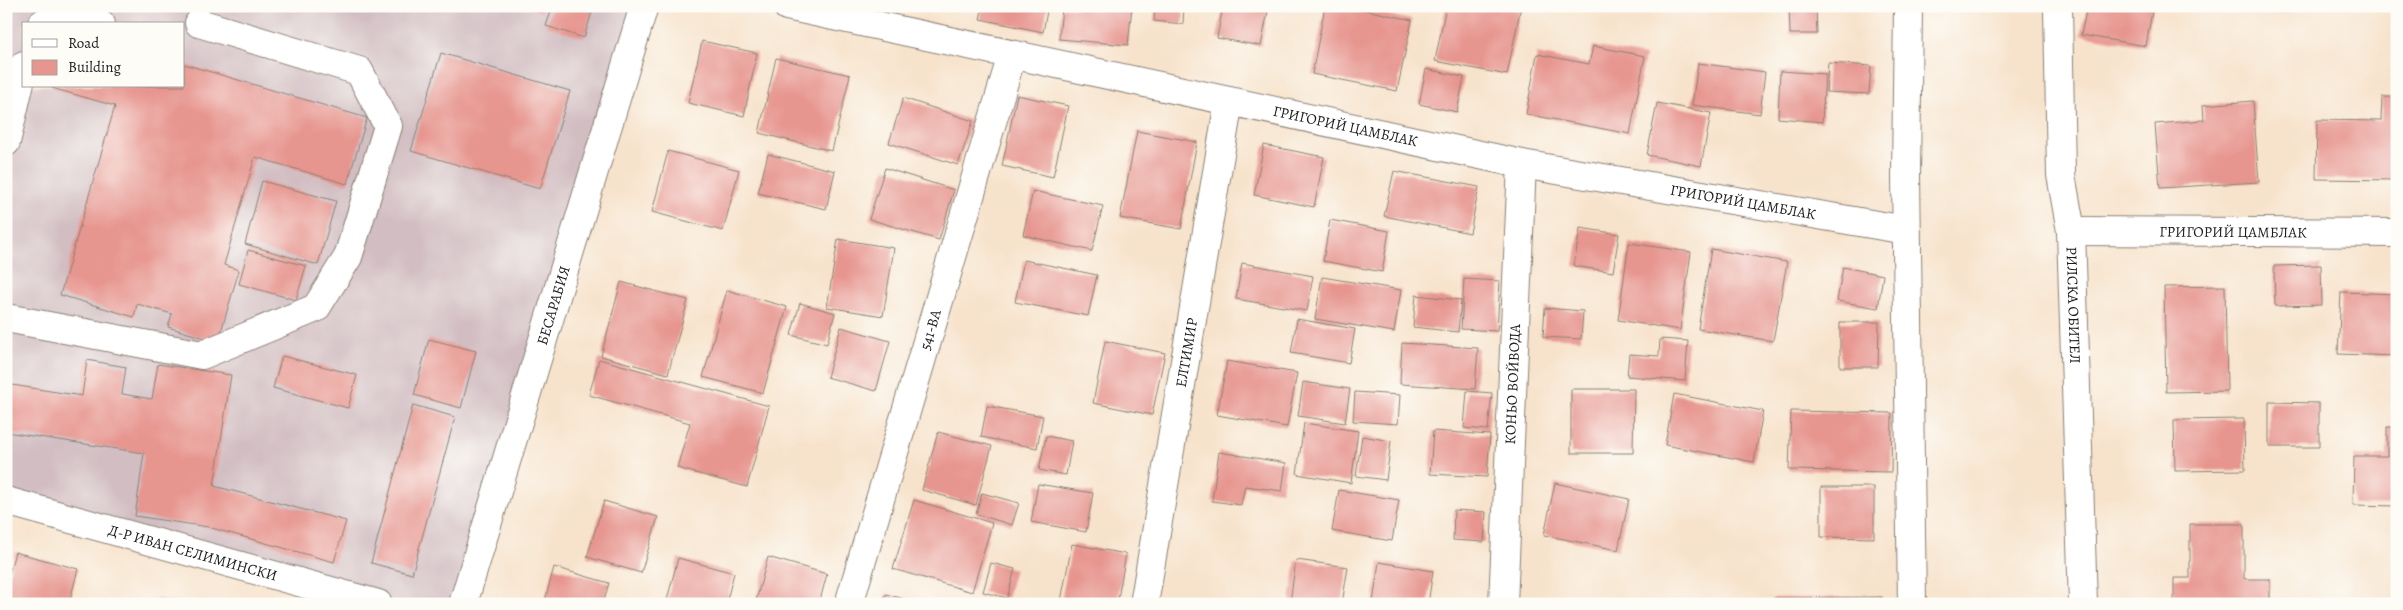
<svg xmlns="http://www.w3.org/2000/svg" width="2403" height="610" font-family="Alegreya,serif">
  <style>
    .industrial { fill: #d2bec2; fill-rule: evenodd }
    .building { fill: #e7958f }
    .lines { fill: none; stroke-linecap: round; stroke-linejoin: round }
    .minor-casing { stroke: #8a8074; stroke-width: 30 }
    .minor { stroke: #fff; stroke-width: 28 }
    .labels { text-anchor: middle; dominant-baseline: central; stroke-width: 4; stroke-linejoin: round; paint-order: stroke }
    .street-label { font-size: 15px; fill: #1c1c1c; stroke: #fdfcf7 }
  </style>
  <rect width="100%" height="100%" fill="#fdfcf7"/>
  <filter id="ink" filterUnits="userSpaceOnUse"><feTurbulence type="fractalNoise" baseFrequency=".02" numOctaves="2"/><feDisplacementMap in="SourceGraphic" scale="10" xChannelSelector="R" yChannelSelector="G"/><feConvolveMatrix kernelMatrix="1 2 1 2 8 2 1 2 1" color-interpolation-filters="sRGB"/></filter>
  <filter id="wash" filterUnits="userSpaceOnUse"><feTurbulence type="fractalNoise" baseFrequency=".0096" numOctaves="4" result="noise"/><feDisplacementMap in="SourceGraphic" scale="20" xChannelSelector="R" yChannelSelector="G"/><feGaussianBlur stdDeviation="1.12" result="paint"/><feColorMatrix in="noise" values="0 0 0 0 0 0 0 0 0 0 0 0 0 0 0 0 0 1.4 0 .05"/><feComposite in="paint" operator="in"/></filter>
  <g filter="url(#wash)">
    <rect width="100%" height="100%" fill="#f7e3cc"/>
    <path class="industrial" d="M6,6H644L463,604H378L6,501ZM24,24H184V86H24Z"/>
    <g id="blocks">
      <g class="building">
        <polygon points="524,6 543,6 541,12"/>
        <polygon points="553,6 594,6 584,38 546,26"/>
        <polygon points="923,6 940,6 939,11"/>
        <polygon points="983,6 1048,6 1043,32 980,19"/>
        <polygon points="1102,6 1132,6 1128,45 1059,39 1062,7 1101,10"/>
        <polygon points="1155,6 1184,6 1183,24 1154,21"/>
        <polygon points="1223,6 1269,6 1261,46 1217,38"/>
        <polygon points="1325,6 1347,6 1412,20 1397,91 1312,74"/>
        <polygon points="1446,6 1521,6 1507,75 1435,61"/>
        <polygon points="1789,6 1816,6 1817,34 1790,34"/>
        <polygon points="2087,6 2153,6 2146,46 2081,35"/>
        <polygon points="702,41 757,53 744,116 688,103"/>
        <polygon points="1593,46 1645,56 1630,134 1526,114 1537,54 1589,64"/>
        <polygon points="441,53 570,91 540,189 411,151"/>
        <polygon points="776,58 850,75 832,151 759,133"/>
        <polygon points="1698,63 1765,72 1760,114 1692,105"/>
        <polygon points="1828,63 1871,66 1869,94 1826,92"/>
        <polygon points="184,64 367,118 347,184 255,157 224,265 239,270 218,342 168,327 172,314 137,304 134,317 60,295 115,106 52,88 52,86 184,86"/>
        <polygon points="1426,69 1464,77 1457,112 1419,104"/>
        <polygon points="1780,71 1825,74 1822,122 1778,118"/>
        <polygon points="1017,95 1068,106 1053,177 1002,166"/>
        <polygon points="2382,97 2397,97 2397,180 2316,179 2317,120 2381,121"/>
        <polygon points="903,98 973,121 958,165 889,143"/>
        <polygon points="2253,101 2259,182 2160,188 2155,124 2204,120 2203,105"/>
        <polygon points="1657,103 1711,113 1701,166 1647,155"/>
        <polygon points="1137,131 1197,142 1181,229 1120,218"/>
        <polygon points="1264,145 1324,157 1314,207 1254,195"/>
        <polygon points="668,151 739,170 723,231 652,212"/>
        <polygon points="768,154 835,171 826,209 758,193"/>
        <polygon points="885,168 954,190 939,240 869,219"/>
        <polygon points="1394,171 1479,187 1470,233 1384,216"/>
        <polygon points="262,181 336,201 318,265 245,244"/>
        <polygon points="1033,191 1103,206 1092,251 1023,235"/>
        <polygon points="1330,220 1389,231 1382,272 1323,261"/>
        <polygon points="1580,228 1619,234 1613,272 1574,266"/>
        <polygon points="838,239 894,248 883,316 827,307"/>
        <polygon points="1629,243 1691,252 1680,330 1618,320"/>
        <polygon points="1711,249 1787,262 1773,341 1698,329"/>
        <polygon points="248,250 306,266 296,300 239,284"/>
        <polygon points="1024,260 1097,275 1088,316 1015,302"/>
        <polygon points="1242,263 1313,276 1307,311 1236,299"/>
        <polygon points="2321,265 2322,305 2275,306 2274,266"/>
        <polygon points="1843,267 1883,275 1878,308 1837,301"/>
        <polygon points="1322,277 1401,290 1394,332 1315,319"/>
        <polygon points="1464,279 1500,281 1497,331 1461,329"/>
        <polygon points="621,282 688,300 668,374 601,356"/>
        <polygon points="2225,286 2227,391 2166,392 2164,287"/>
        <polygon points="727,290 787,307 763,393 703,377"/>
        <polygon points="2341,292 2397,294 2397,356 2338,354"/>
        <polygon points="1416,295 1461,300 1458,332 1413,327"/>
        <polygon points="800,303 835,313 827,344 791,335"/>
        <polygon points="1545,308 1583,311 1581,339 1543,337"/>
        <polygon points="1297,319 1355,329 1349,363 1291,353"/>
        <polygon points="1840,322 1879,322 1878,367 1840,367"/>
        <polygon points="841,327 890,341 876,391 827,377"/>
        <polygon points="429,339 476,351 461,408 414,395"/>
        <polygon points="1660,339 1688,341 1685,381 1627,376 1629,354 1659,356"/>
        <polygon points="1105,341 1165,353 1152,415 1093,403"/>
        <polygon points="1402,343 1478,348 1475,389 1400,384"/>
        <polygon points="282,356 357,375 348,408 273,388"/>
        <polygon points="599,359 769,406 747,487 677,468 690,423 589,395"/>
        <polygon points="87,360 126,367 122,394 152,399 158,364 231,375 214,486 346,521 334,562 208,527 135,516 144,453 6,432 6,384 82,396"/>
        <polygon points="1227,361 1297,373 1287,427 1217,415"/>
        <polygon points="1303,382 1350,389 1345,423 1298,416"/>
        <polygon points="1571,389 1634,389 1633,453 1571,453"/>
        <polygon points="1467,391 1492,393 1488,430 1464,428"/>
        <polygon points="1355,392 1400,395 1398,424 1353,421"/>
        <polygon points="1674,394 1763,411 1754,462 1665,445"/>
        <polygon points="2269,402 2319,403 2319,447 2269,447"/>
        <polygon points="413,405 455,417 412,574 371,563"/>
        <polygon points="987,406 1043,416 1037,448 981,437"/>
        <polygon points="1791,411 1892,413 1891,472 1789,470"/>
        <polygon points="2244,419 2245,470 2175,471 2174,420"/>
        <polygon points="1304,423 1358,431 1351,483 1297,474"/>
        <polygon points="2387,427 2397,427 2397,506 2353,505 2354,456 2387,456"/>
        <polygon points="1433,431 1490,435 1487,477 1430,474"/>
        <polygon points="938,432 992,446 976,505 922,490"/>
        <polygon points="1046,436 1072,441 1066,475 1039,470"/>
        <polygon points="1362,436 1391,441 1386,480 1356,476"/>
        <polygon points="1219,452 1286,463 1282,491 1245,486 1241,505 1212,501"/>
        <polygon points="1555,483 1629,499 1618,550 1544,535"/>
        <polygon points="1038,484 1093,493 1086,532 1031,522"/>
        <polygon points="1821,487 1874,487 1874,538 1821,537"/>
        <polygon points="1339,490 1399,500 1392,541 1332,531"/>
        <polygon points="982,493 1019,503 1012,525 976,514"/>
        <polygon points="914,500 992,523 972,592 893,569"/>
        <polygon points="604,501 658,517 641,573 587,557"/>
        <polygon points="1454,510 1486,512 1484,542 1453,540"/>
        <polygon points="2190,524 2244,524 2244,579 2270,579 2270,604 2174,604 2174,578 2190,578"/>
        <polygon points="1072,544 1126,554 1117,604 1076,604 1061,601"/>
        <polygon points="15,552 78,569 69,604 6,604 6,585"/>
        <polygon points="768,557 827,574 819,604 755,604"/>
        <polygon points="678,558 734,573 726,604 666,604"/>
        <polygon points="1296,560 1348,567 1342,604 1290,602"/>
        <polygon points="1379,562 1433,571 1428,604 1373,602"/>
        <polygon points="991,563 1015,569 1007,598 983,592"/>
        <polygon points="554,567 609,583 603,604 544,604"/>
        <polygon points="886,594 919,603 919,604 882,604"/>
        <polygon points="1882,597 1882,604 1773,604 1773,598"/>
        <polygon points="156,598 174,603 174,604 155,604"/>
      </g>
    </g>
  </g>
  <g filter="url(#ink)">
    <use href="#blocks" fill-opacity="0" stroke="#8a8074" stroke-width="1"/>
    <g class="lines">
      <g class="minor-casing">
        <g id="minor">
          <path id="s1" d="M787,6L1522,164L1906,230"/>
          <polyline points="1908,6 1906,177 1912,604"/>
          <path id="s2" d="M2058,6L2061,175L2071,231L2083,604"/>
          <polyline points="42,24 59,12 101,24"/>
          <polyline points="6,142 24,65"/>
          <path id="s3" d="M2071,231L2397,233"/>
          <polyline points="6,318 202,355 316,308 348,257 388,126 359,71 199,23"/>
          <path id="s4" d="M6,501L378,604"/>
          <path id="s5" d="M463,604L644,6"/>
          <path id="s6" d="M849,604L1012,55"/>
          <path id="s7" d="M1144,604L1229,101"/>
          <path id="s8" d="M1503,604L1522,164"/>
        </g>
      </g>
      <use href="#minor" class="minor"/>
    </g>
  </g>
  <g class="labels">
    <g class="street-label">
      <text stroke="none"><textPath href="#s1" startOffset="571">ГРИГОРИЙ ЦАМБЛАК</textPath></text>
      <text stroke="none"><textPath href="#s1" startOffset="976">ГРИГОРИЙ ЦАМБЛАК</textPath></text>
      <text stroke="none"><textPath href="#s3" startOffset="162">ГРИГОРИЙ ЦАМБЛАК</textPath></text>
      <text stroke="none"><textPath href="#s5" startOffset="312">БЕСАРАБИЯ</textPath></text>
      <text stroke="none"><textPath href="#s2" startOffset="300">РИЛСКА ОБИТЕЛ</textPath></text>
      <text stroke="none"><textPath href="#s6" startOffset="286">541-ВА</textPath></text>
      <text stroke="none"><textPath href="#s7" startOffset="255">ЕЛТИМИР</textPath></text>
      <text stroke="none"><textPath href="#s8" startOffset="220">КОНЬО ВОЙВОДА</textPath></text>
      <text stroke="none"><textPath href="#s4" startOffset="194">Д-Р ИВАН СЕЛИМИНСКИ</textPath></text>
    </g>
  </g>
  <rect width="2403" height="610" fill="none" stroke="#fdfcf7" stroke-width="25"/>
  <rect x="22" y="22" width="162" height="65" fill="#fdfcf7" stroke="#a3a29f"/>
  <rect x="32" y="39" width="25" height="8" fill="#ffffff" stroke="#a3a29f"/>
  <text x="68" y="48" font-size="15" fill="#1c1c1c">Road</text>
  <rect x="32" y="60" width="25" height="15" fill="#e7958f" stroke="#a3a29f"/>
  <text x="68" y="72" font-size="15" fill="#1c1c1c">Building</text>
</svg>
